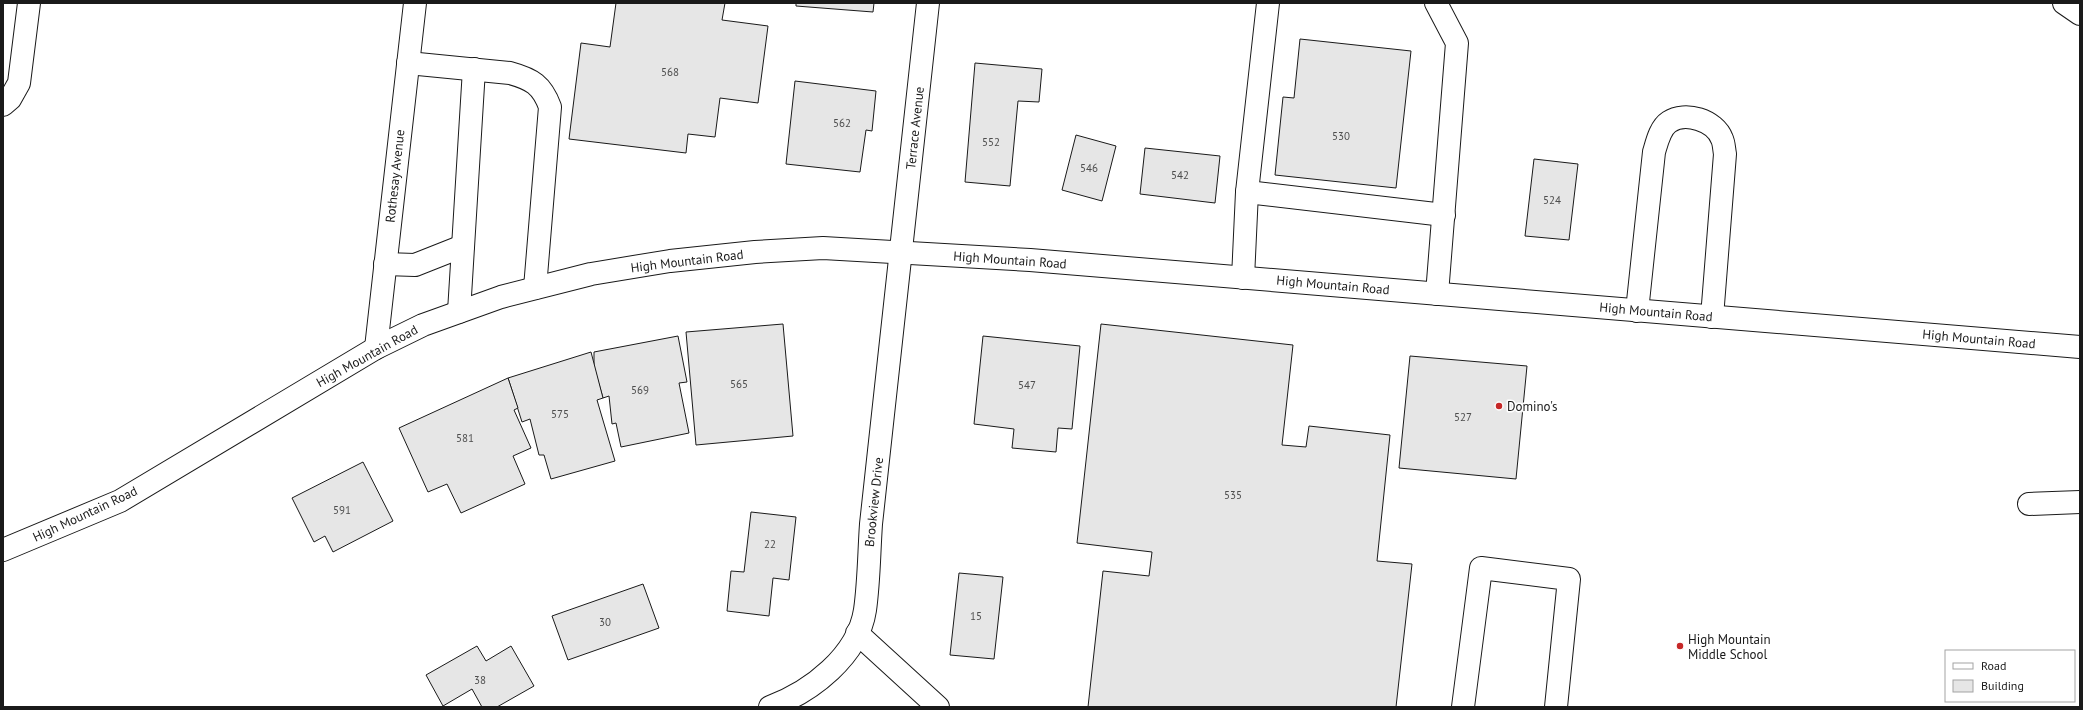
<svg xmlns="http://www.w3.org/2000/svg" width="2083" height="710" font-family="'PT Sans',sans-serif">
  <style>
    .building { fill: #e6e6e6; stroke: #1a1a1a }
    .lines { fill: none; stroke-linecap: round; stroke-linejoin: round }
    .minor-casing { stroke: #1a1a1a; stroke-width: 24 }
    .minor { stroke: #fff; stroke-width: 22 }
    .poi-dot { fill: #c62828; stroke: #fff; stroke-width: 1.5 }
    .labels { text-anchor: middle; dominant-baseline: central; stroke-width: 3; stroke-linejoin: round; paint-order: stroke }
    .number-label { font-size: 11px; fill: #4d4d4d }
    .street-label { font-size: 13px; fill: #1a1a1a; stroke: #fff }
    .poi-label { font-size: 13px; fill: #1a1a1a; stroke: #fff; text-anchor: start }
  </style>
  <rect width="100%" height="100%" fill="#fff"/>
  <g class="building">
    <polygon points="616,3 725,3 722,20 768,26 758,103 720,98 715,137 688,134 686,153 569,139 581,43 610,47"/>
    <polygon points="796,3 874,3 873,12 796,6"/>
    <polygon points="1300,39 1411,51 1396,188 1275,175 1283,97 1294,98"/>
    <polygon points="975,63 1042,69 1039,102 1018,101 1010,186 965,182"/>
    <polygon points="795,81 876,91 872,131 866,130 860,172 786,164"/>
    <polygon points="1076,135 1116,146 1102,201 1062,190"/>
    <polygon points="1145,148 1220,156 1215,203 1140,194"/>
    <polygon points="1534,159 1578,164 1569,240 1525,236"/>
    <polygon points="783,324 793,436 696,445 686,332"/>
    <polygon points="1101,324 1293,345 1282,445 1306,447 1309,426 1390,435 1377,561 1412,564 1396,707 1088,707 1103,571 1149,576 1152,552 1077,543"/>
    <polygon points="678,336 687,382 679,383 689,433 621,447 616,423 612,424 609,396 603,398 594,367 594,352"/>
    <polygon points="983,336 1080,346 1072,429 1058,428 1056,452 1012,448 1014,429 974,424"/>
    <polygon points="591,352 603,398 597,400 615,461 551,479 544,455 539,455 530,419 522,422 508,378"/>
    <polygon points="1410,356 1527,366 1516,479 1399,468"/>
    <polygon points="508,378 518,408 514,410 531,448 513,456 525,484 461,513 447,484 428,492 399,428"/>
    <polygon points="363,462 393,521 333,552 325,536 314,542 292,498"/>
    <polygon points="751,512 796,517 789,580 773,578 769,616 727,611 731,571 744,572"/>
    <polygon points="959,573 1003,577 994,659 950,655"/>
    <polygon points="643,584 659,628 568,660 552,616"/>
    <polygon points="477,646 486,661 511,646 534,686 497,707 482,707 472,689 443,706 426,675"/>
  </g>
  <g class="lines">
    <g class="minor-casing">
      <g id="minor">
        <polyline points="1436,3 1457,43 1437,294"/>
        <polyline points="2064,3 2080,14"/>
        <path d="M408,63L510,73C532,79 542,85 550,107L535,288"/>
        <polyline points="3,105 10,99 19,83 29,3"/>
        <polyline points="1247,192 1444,215"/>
        <polyline points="385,264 415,265 463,246"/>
        <polyline points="1243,278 1247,192 1268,3"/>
        <path d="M1637,311L1654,152C1657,142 1660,128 1669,122C1685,111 1715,120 1722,139C1724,143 1724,149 1725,154L1712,317"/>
        <polyline points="459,312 474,69"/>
        <polyline points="376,348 415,3"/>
        <polyline points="2029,504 2080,502"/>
        <polyline points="3,550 120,501 376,348 423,325 501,297 591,274 670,261 755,252 823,248 1030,260 2080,347"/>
        <polyline points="857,633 938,707"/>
        <path d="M770,707C811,692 858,656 865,610C869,582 869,553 871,524L928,3"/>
        <polyline points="1463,707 1481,568 1569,579 1556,707"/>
      </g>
    </g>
    <use href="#minor" class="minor"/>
  </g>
  <g class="poi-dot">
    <circle cx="1499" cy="406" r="4"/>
    <circle cx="1680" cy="646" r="4"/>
  </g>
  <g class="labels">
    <g class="number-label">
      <text x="670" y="72">568</text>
      <text x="842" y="123">562</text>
      <text x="1341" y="136">530</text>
      <text x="991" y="142">552</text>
      <text x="1089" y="168">546</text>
      <text x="1180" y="175">542</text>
      <text x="1552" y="200">524</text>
      <text x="739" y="384">565</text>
      <text x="1027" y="385">547</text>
      <text x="640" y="390">569</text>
      <text x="560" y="414">575</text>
      <text x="1463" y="417">527</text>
      <text x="465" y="438">581</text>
      <text x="1233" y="495">535</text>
      <text x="342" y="510">591</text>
      <text x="770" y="544">22</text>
      <text x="976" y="616">15</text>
      <text x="605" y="622">30</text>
      <text x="480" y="680">38</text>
    </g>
    <g class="street-label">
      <text transform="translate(915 128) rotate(-84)">Terrace Avenue</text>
      <text transform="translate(395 176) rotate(-84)">Rothesay Avenue</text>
      <text transform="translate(1010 260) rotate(4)">High Mountain Road</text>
      <text transform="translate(687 261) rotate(-7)">High Mountain Road</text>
      <text transform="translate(1333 285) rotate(5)">High Mountain Road</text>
      <text transform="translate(1656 312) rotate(5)">High Mountain Road</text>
      <text transform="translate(1979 339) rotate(5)">High Mountain Road</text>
      <text transform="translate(367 356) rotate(-29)">High Mountain Road</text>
      <text transform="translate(874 502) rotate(-84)">Brookview Drive</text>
      <text transform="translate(85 514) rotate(-25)">High Mountain Road</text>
    </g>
    <g class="poi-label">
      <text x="1507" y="406">Domino's</text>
      <text x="1688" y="639">High Mountain<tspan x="1688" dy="15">Middle School</tspan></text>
    </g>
  </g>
  <rect width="2083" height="710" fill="none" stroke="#1a1a1a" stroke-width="8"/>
  <rect x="1945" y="650" width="130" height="52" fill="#ffffff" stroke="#a3a3a3"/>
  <rect x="1953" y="663" width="20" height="6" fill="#ffffff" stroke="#a3a3a3"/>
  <text x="1981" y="670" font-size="12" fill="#1a1a1a">Road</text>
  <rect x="1953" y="680" width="20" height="12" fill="#e6e6e6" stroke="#a3a3a3"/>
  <text x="1981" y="690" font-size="12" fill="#1a1a1a">Building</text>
</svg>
